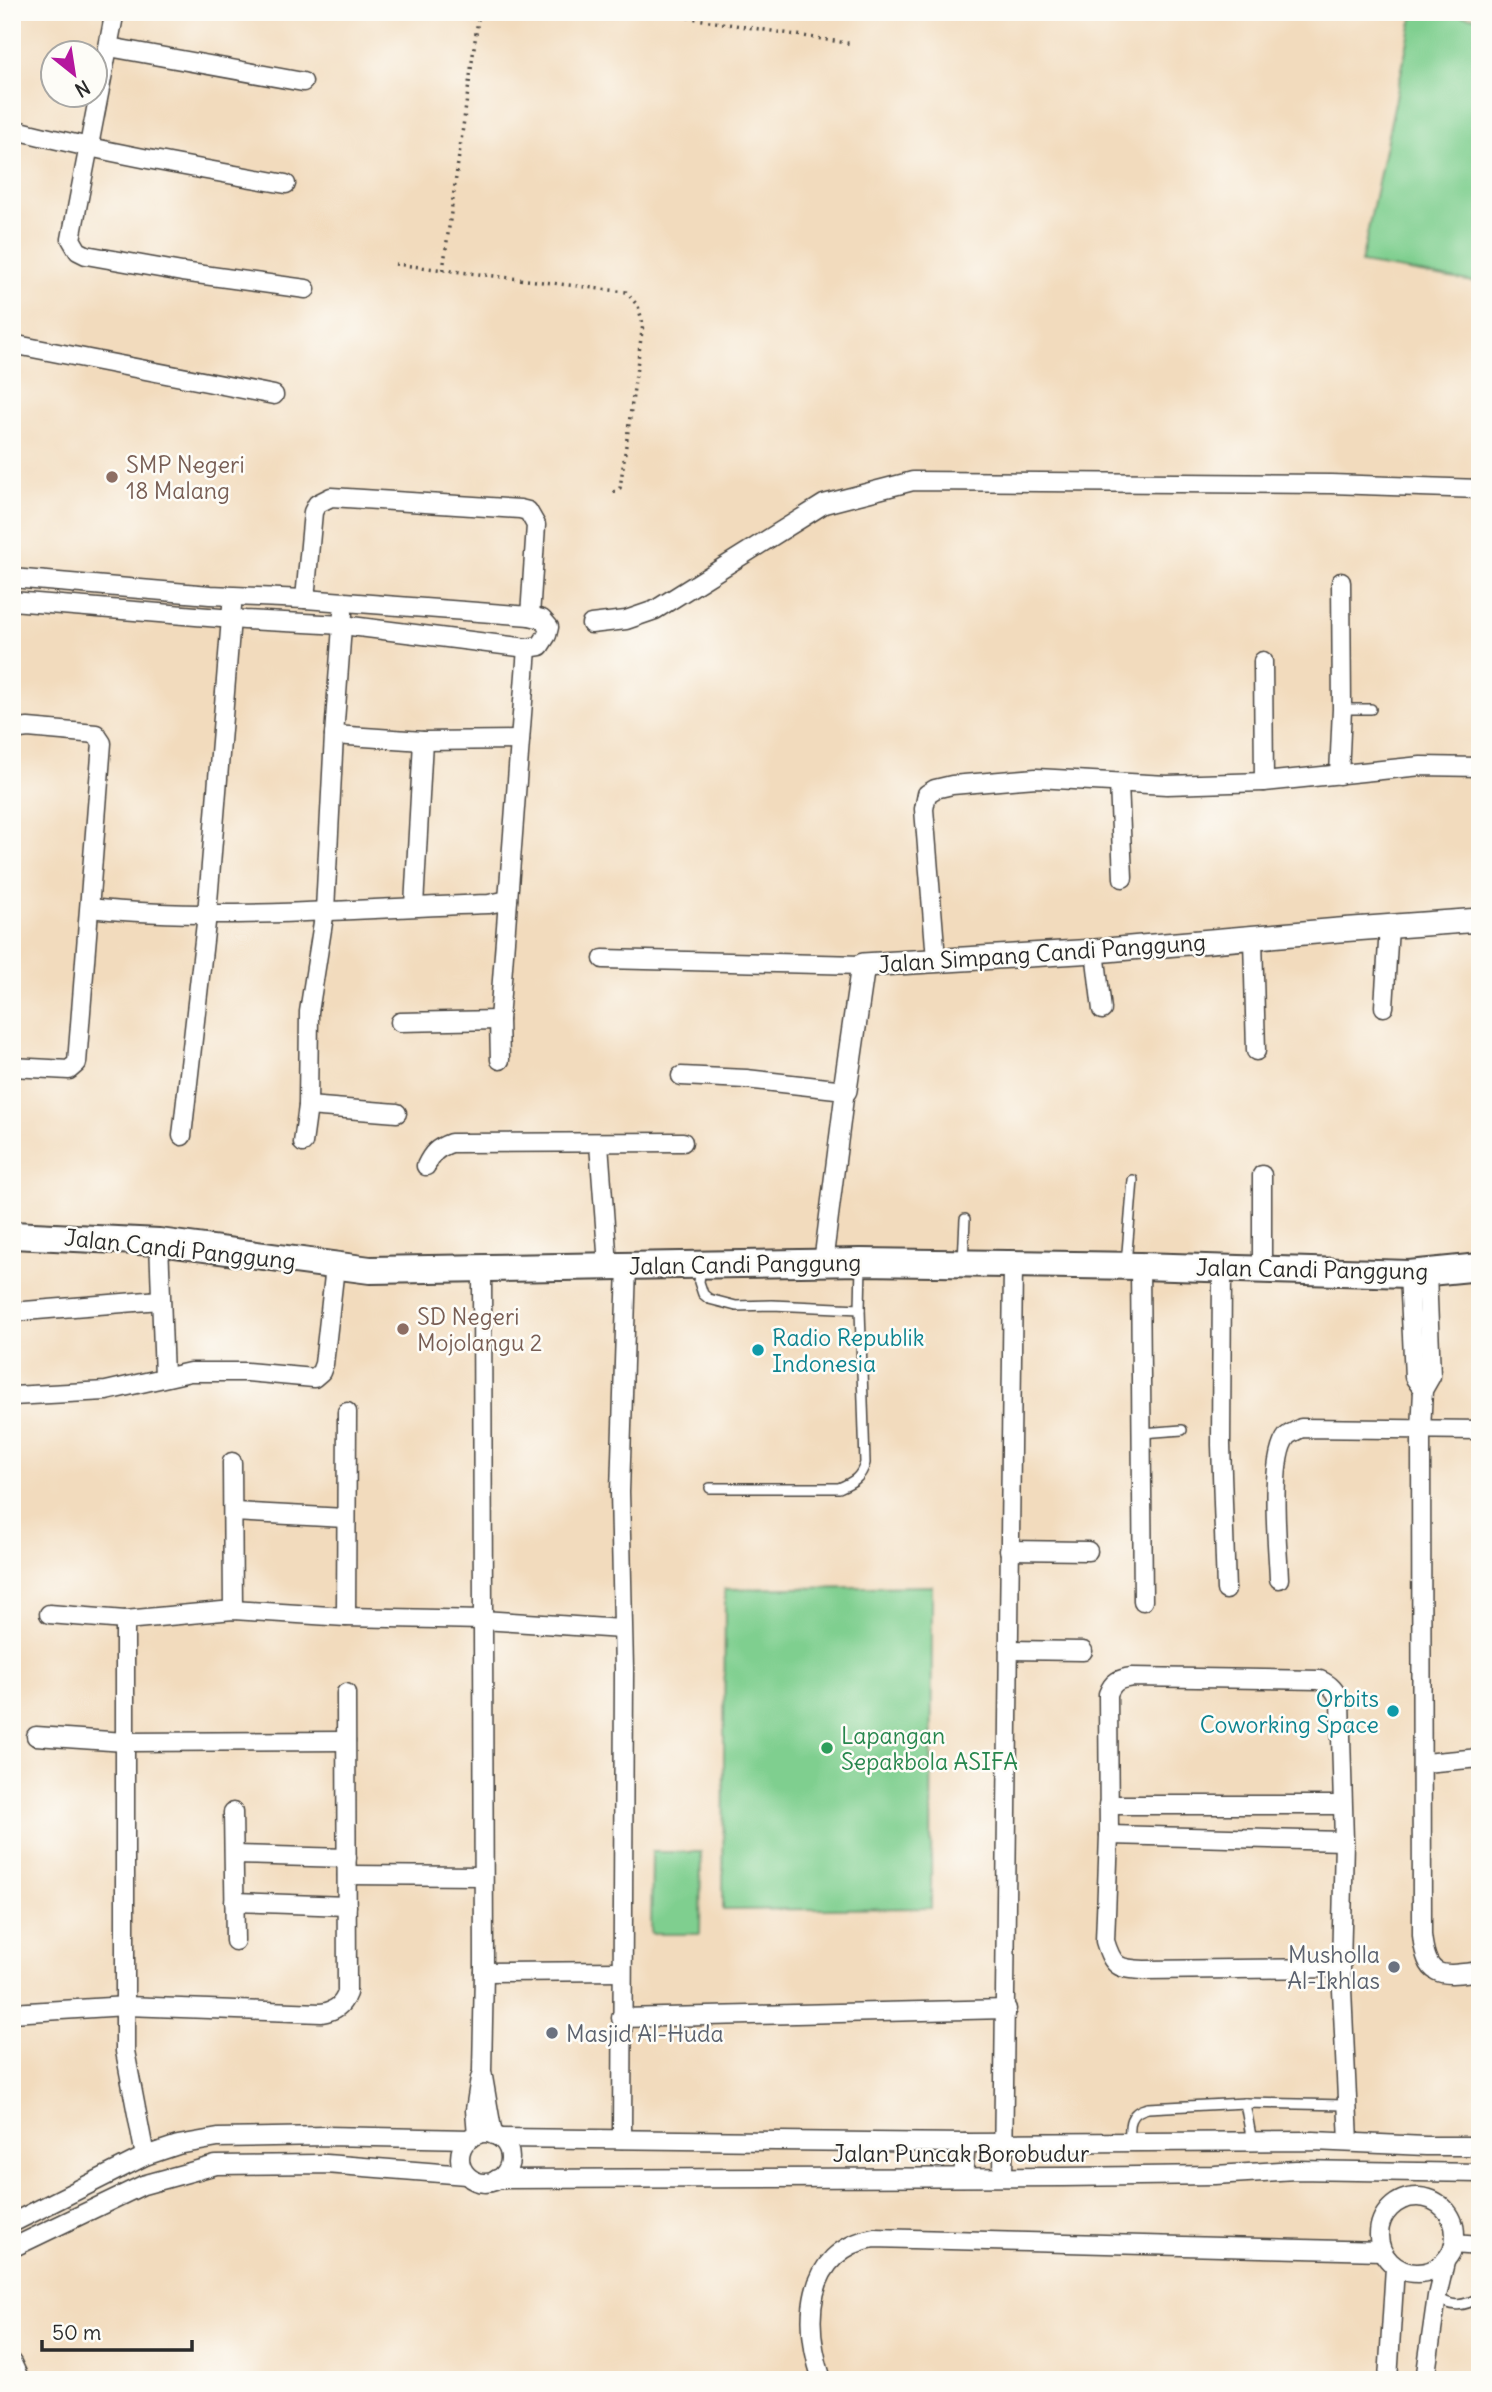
<svg xmlns="http://www.w3.org/2000/svg" width="1492" height="2392" font-family="Delius,sans-serif">
  <style>
    .green { fill: #7fcf8f; stroke: #557d5d; stroke-width: 2 }
    .lines { fill: none; stroke-linecap: round; stroke-linejoin: round }
    .service-casing { stroke: #494541; stroke-width: 12 }
    .minor-casing { stroke: #494541; stroke-width: 21 }
    .tertiary-casing { stroke: #494541; stroke-width: 26 }
    .secondary-casing { stroke: #494541; stroke-width: 30 }
    .path { stroke: #494541; stroke-width: 3.5; stroke-dasharray: 2 5; stroke-linecap: butt }
    .service { stroke: #fff; stroke-width: 9 }
    .minor { stroke: #fff; stroke-width: 18 }
    .tertiary { stroke: #fff; stroke-width: 23 }
    .secondary { stroke: #fff; stroke-width: 26 }
    .education-dot { fill: #8d6e63; stroke: #fdfcf7; stroke-width: 2.5 }
    .culture-dot { fill: #0f9aa8; stroke: #fdfcf7; stroke-width: 2.5 }
    .leisure-dot { fill: #2e9e5b; stroke: #fdfcf7; stroke-width: 2.5 }
    .worship-dot { fill: #6b7280; stroke: #fdfcf7; stroke-width: 2.5 }
    .labels { text-anchor: middle; dominant-baseline: central; stroke-width: 5; stroke-linejoin: round; paint-order: stroke }
    .education-label { font-size: 23px; fill: #785e54; stroke: #fdfcf7; text-anchor: start }
    .street-label { font-size: 23px; fill: #2b2b2b; stroke: #fdfcf7 }
    .culture-label { font-size: 23px; fill: #0d838f; stroke: #fdfcf7; text-anchor: start }
    .leisure-label { font-size: 23px; fill: #27864d; stroke: #fdfcf7; text-anchor: start }
    .worship-label { font-size: 23px; fill: #5b616d; stroke: #fdfcf7; text-anchor: end }
  </style>
  <rect width="100%" height="100%" fill="#fdfcf7"/>
  <filter id="ink" filterUnits="userSpaceOnUse"><feTurbulence type="fractalNoise" baseFrequency=".0143" numOctaves="2"/><feDisplacementMap in="SourceGraphic" scale="14" xChannelSelector="R" yChannelSelector="G"/><feConvolveMatrix kernelMatrix="1 2 1 2 8 2 1 2 1" color-interpolation-filters="sRGB"/></filter>
  <filter id="wash" filterUnits="userSpaceOnUse"><feTurbulence type="fractalNoise" baseFrequency=".00686" numOctaves="4" result="noise"/><feDisplacementMap in="SourceGraphic" scale="28" xChannelSelector="R" yChannelSelector="G"/><feGaussianBlur stdDeviation="1.57" result="paint"/><feColorMatrix in="noise" values="0 0 0 0 0 0 0 0 0 0 0 0 0 0 0 0 0 1.4 0 .05"/><feComposite in="paint" operator="in"/></filter>
  <g filter="url(#wash)">
    <rect width="100%" height="100%" fill="#f2dbbd"/>
    <g class="green">
      <polygon points="1414,12 1439,12 1480,18 1480,283 1361,263"/>
      <polygon points="932,1586 931,1908 723,1910 725,1589"/>
      <polygon points="652,1852 701,1852 700,1934 651,1934"/>
    </g>
  </g>
  <g filter="url(#ink)">
    <g class="lines">
      <g class="service-casing">
        <g id="service">
          <polyline points="1342,709 1371,709"/>
          <polyline points="963,1262 965,1219"/>
          <polyline points="1126,1264 1133,1180"/>
          <polyline points="701,1267 699,1282 703,1294 709,1299 736,1306 772,1305 860,1309"/>
          <polyline points="1142,1433 1182,1430"/>
          <path d="M710,1488H839C853,1482 861,1478 865,1463L860,1309L861,1264"/>
          <polyline points="1245,2103 1252,2142"/>
          <path d="M1130,2142C1129,2124 1129,2112 1148,2108L1245,2103L1346,2105"/>
          <path d="M1437,2296C1451,2309 1465,2306 1480,2297"/>
        </g>
      </g>
      <g class="minor-casing">
        <g id="minor">
          <polyline points="114,16 71,239 78,251 86,255 182,272 306,289"/>
          <polyline points="109,47 303,82"/>
          <path d="M12,129C103,152 194,168 286,184"/>
          <polyline points="12,344 274,395"/>
          <polyline points="12,578 210,595 305,599 530,616 542,619 549,627 547,635 540,646 527,648 343,625 245,620 12,601"/>
          <polyline points="305,599 313,512 317,504 331,497 520,509 528,511 536,525 530,616"/>
          <polyline points="591,624 626,620 655,610 824,504 913,481 1331,484 1480,489"/>
          <polyline points="1263,661 1264,782"/>
          <polyline points="12,730 28,728 96,734 102,743 77,1063 69,1070 12,1067"/>
          <polyline points="334,735 423,741 520,740"/>
          <polyline points="1339,775 1342,709 1341,582"/>
          <polyline points="1119,783 1123,878"/>
          <polyline points="414,906 423,741"/>
          <path d="M90,908C222,922 357,908 489,904L508,900"/>
          <polyline points="1253,938 1256,1051"/>
          <polyline points="1095,951 1102,1010"/>
          <polyline points="603,959 863,965"/>
          <polyline points="936,959 924,809 927,794 935,789 952,785 1036,778 1167,785 1264,782 1421,766 1480,767"/>
          <polyline points="1384,1007 1389,927"/>
          <polyline points="400,1022 499,1020"/>
          <polyline points="500,1060 499,1020 527,648"/>
          <polyline points="681,1076 746,1079 845,1090 823,1263"/>
          <polyline points="308,1106 397,1113"/>
          <polyline points="182,1136 207,914 232,606"/>
          <polyline points="303,1143 308,1106 309,1012 325,910 334,735 343,613"/>
          <polyline points="599,1144 608,1265"/>
          <path d="M426,1166C432,1153 437,1148 451,1143L683,1142"/>
          <polyline points="1262,1175 1262,1270"/>
          <polyline points="159,1242 164,1376"/>
          <polyline points="1140,1266 1143,1601"/>
          <polyline points="1222,1268 1221,1445 1226,1590"/>
          <polyline points="482,1269 484,1972 482,2071 493,2135"/>
          <path d="M1427,1273L1431,1376L1423,1390L1421,1430L1422,1935C1427,1980 1440,1976 1480,1971"/>
          <polyline points="1409,1274 1414,1377 1423,1390"/>
          <polyline points="12,1312 160,1300"/>
          <polyline points="12,1396 106,1391 190,1372 247,1372 314,1378 321,1372 324,1364 335,1267"/>
          <polyline points="232,1462 233,1610"/>
          <polyline points="234,1512 345,1518"/>
          <polyline points="1009,1550 1088,1551"/>
          <path d="M1279,1579C1278,1549 1268,1458 1287,1436C1290,1433 1297,1431 1301,1428L1480,1430"/>
          <polyline points="49,1614 125,1620"/>
          <polyline points="346,1617 347,1412"/>
          <polyline points="1009,1650 1083,1651"/>
          <polyline points="36,1736 125,1742 346,1741"/>
          <polyline points="1424,1763 1480,1758"/>
          <polyline points="1108,1805 1342,1805"/>
          <polyline points="233,1812 235,1941"/>
          <polyline points="1109,1835 1344,1841"/>
          <polyline points="235,1855 347,1858"/>
          <polyline points="347,1875 483,1876"/>
          <polyline points="234,1902 347,1906"/>
          <path d="M1341,1968L1144,1970C1118,1969 1113,1967 1105,1941L1109,1835L1108,1694C1113,1681 1119,1679 1132,1677L1320,1680C1331,1685 1335,1690 1340,1701L1344,1841L1341,1968L1349,2142"/>
          <polyline points="484,1972 622,1971"/>
          <path d="M12,2013L126,2006L321,2013C335,2011 342,2006 347,1993L346,1693"/>
          <polyline points="621,2018 1007,2009"/>
          <circle cx="485" cy="2158" r="25"/>
          <polyline points="477,2135 475,2110 480,2078"/>
          <polyline points="500,2138 966,2143 1313,2141 1426,2146 1480,2146"/>
          <polyline points="622,2139 624,1669 620,1492 627,1265"/>
          <polyline points="145,2156 125,2051 125,1620 233,1610 346,1617 482,1620 622,1629"/>
          <polyline points="1003,2176 1013,1265"/>
          <polyline points="963,2177 966,2143"/>
          <polyline points="497,2179 1063,2177 1215,2175 1296,2170 1480,2173"/>
          <circle cx="1417" cy="2235" r="38"/>
          <polyline points="12,2223 145,2156 178,2145 218,2138 326,2136 470,2139"/>
          <polyline points="1454,2244 1480,2246"/>
          <polyline points="12,2248 143,2185 216,2165 326,2164 466,2175"/>
          <polyline points="12,2363 20,2380"/>
          <path d="M822,2380C804,2325 803,2251 874,2238L1382,2251"/>
          <polyline points="1388,2380 1395,2267"/>
          <polyline points="1425,2380 1437,2296 1445,2262"/>
        </g>
      </g>
      <g class="tertiary-casing">
        <polyline id="tertiary" points="845,1090 863,965 1095,951 1339,930 1480,920"/>
      </g>
      <g class="secondary-casing">
        <polyline id="secondary" points="12,1235 159,1242 370,1270 861,1262 1140,1266 1409,1274 1480,1267"/>
      </g>
      <g class="path">
        <polyline points="653,12 853,44"/>
        <polyline points="395,264 626,292 638,306 643,324 620,488 612,493"/>
        <polyline points="443,270 479,12"/>
      </g>
      <use href="#service" class="service"/>
      <use href="#minor" class="minor"/>
      <use href="#tertiary" class="tertiary"/>
      <use href="#secondary" class="secondary"/>
    </g>
  </g>
  <g class="education-dot">
    <circle cx="112" cy="477" r="7"/>
    <circle cx="403" cy="1329" r="7"/>
  </g>
  <g class="culture-dot">
    <circle cx="758" cy="1350" r="7"/>
    <circle cx="1393" cy="1711" r="7"/>
  </g>
  <circle class="leisure-dot" cx="827" cy="1748" r="7"/>
  <g class="worship-dot">
    <circle cx="1394" cy="1967" r="7"/>
    <circle cx="552" cy="2033" r="7"/>
  </g>
  <g class="labels">
    <g class="education-label">
      <text x="126" y="464">SMP Negeri<tspan x="126" dy="26">18 Malang</tspan></text>
      <text x="417" y="1316">SD Negeri<tspan x="417" dy="26">Mojolangu 2</tspan></text>
    </g>
    <g class="street-label">
      <text transform="translate(1042 953) rotate(-4)">Jalan Simpang Candi Panggung</text>
      <text transform="translate(180 1249) rotate(6)">Jalan Candi Panggung</text>
      <text transform="translate(745 1264) rotate(-1)">Jalan Candi Panggung</text>
      <text transform="translate(1312 1269) rotate(1)">Jalan Candi Panggung</text>
      <text x="961" y="2153">Jalan Puncak Borobudur</text>
    </g>
    <g class="culture-label">
      <text x="772" y="1337">Radio Republik<tspan x="772" dy="26">Indonesia</tspan></text>
      <text x="1379" y="1698" text-anchor="end">Orbits<tspan x="1379" dy="26">Coworking Space</tspan></text>
    </g>
    <g class="leisure-label">
      <text x="841" y="1735">Lapangan<tspan x="841" dy="26">Sepakbola ASIFA</tspan></text>
    </g>
    <g class="worship-label">
      <text x="1380" y="1954">Musholla<tspan x="1380" dy="26">Al-Ikhlas</tspan></text>
      <text x="566" y="2033" text-anchor="start">Masjid Al-Huda</text>
    </g>
  </g>
  <rect width="1492" height="2392" fill="none" stroke="#fdfcf7" stroke-width="42"/>
  <g transform="translate(74 74) rotate(150)"><circle r="33" fill="#fdfcf7" stroke="#a9a8a5" stroke-width="2"/>
  <path d="M0-5L12 26L0 18L-12 26Z" fill="#b5179e"/>
  <text y="-10" font-size="19" font-weight="bold" text-anchor="middle" fill="#2b2b2b">N</text>
  </g>
  <path d="M42 2340v10h150v-10" fill="none" stroke="#2b2b2b" stroke-width="3.5"/>
  <text x="52" y="2340" font-size="21" fill="#2b2b2b" stroke="#fdfcf7" stroke-width="5" paint-order="stroke">50 m</text>
</svg>
